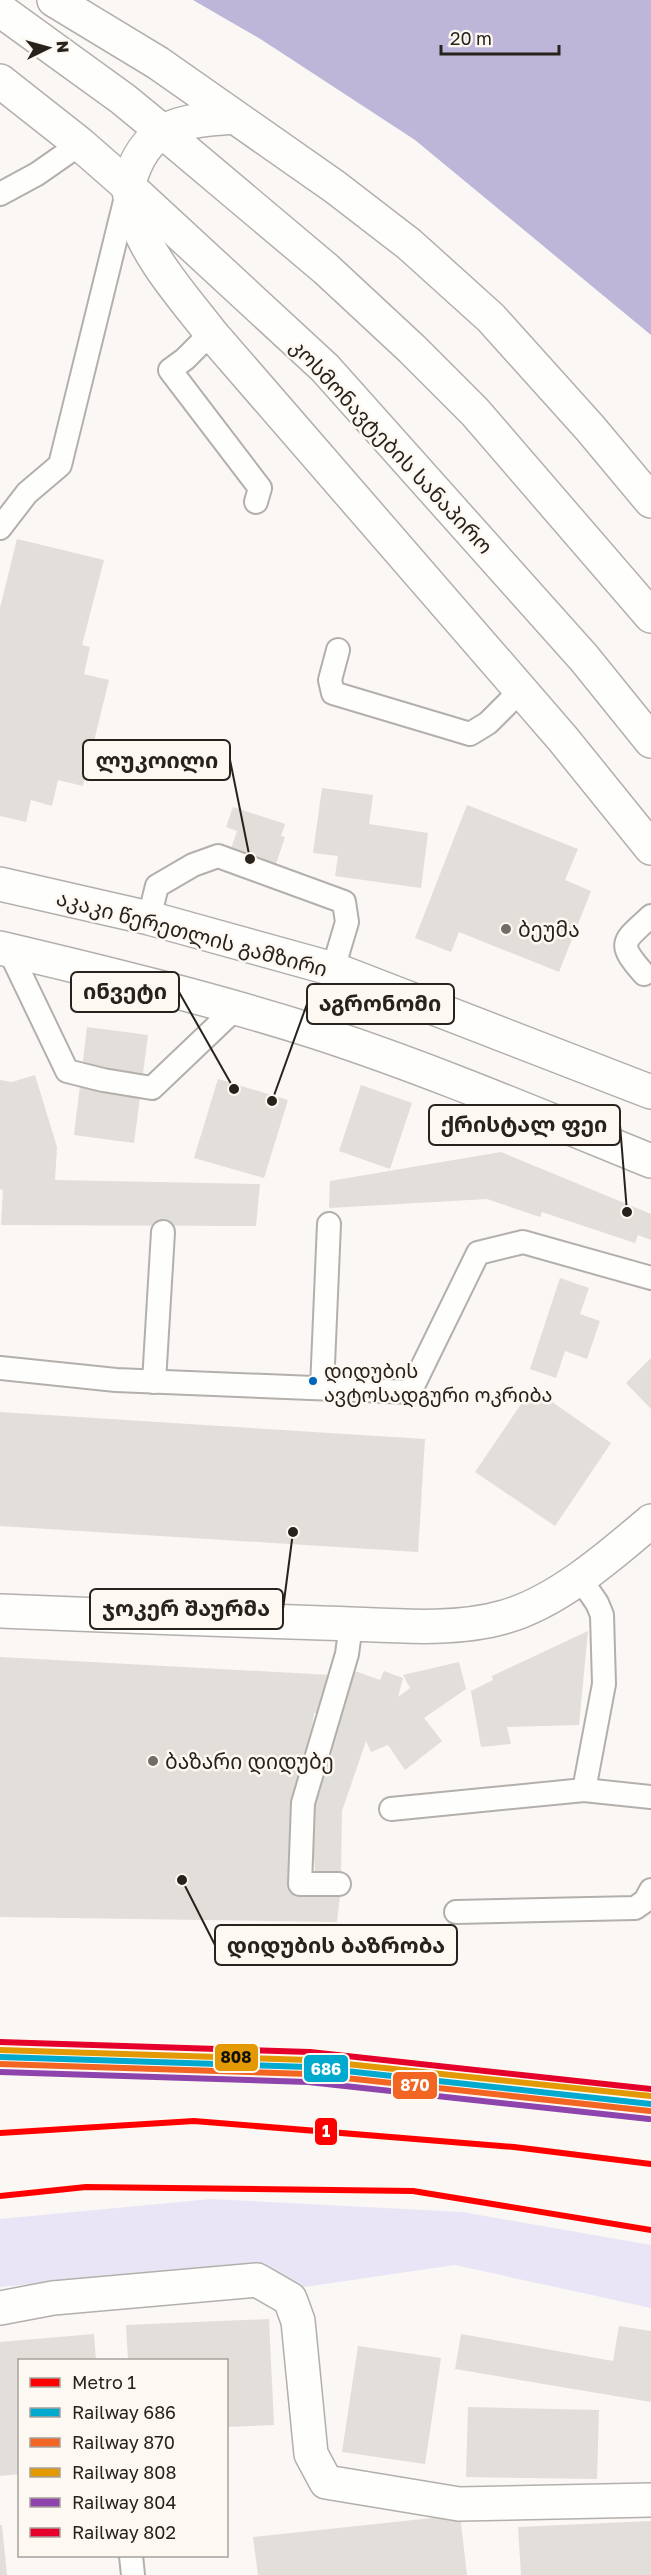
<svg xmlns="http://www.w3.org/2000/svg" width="651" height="2575" font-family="'Golos Text','Noto Sans Georgian',sans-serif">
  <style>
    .green { fill: #eae5f6 }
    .water { fill: #beb6d9 }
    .building { fill: #e2ded9 }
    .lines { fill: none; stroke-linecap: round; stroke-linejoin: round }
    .lane-casing { stroke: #b3b0ab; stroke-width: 26 }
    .street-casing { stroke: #b3b0ab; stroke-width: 36 }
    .secondary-casing { stroke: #b3b0ab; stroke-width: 36 }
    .primary-casing { stroke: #b3b0ab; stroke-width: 36 }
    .lane { stroke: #fefefd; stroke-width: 22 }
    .street { stroke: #fefefd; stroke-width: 33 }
    .secondary { stroke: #fefefd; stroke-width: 33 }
    .primary { stroke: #fefefd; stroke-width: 33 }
    .rail-1-casing { stroke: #fdf8f1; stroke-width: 10 }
    .rail-2-casing { stroke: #fdf8f1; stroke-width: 10 }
    .rail-3-casing { stroke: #fdf8f1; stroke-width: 10 }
    .rail-4-casing { stroke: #fdf8f1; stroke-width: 10 }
    .rail-5-casing { stroke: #fdf8f1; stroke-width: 10 }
    .rail-1 { stroke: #00a9ce; stroke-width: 6 }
    .rail-2 { stroke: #f26522; stroke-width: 6 }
    .rail-3 { stroke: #e29903; stroke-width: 6 }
    .rail-4 { stroke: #8e44ad; stroke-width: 6 }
    .rail-5 { stroke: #e4002b; stroke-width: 6 }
    .metro-1-casing { stroke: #fdf8f1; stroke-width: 10 }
    .metro-1 { stroke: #f00; stroke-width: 6 }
    .poi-dot { fill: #716d68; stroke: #fdf8f1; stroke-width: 2 }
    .bus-dot { fill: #0065bd; stroke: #fdf8f1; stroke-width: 2 }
    .labels { text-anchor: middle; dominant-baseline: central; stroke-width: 5; stroke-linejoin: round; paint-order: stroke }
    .bus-label { font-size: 20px; fill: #27221c; stroke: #fdf8f1; text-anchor: start }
    .street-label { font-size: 21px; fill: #27221c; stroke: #fdf8f1 }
    .poi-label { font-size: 21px; fill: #27221c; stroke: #fdf8f1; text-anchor: start }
    .leader { fill: none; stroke: #27221c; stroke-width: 2 }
    .callout-dot { fill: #27221c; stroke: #fdf8f1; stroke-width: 2 }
    .callout { fill: #fdf8f1; stroke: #27221c; stroke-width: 2 }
    .callout-label { font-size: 22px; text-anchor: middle; font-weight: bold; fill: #27221c }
    .line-badge { stroke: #fdf8f1; stroke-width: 2 }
    .badge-label { font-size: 16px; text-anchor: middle; font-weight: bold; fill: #fff }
    .pale-badge-label { font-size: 16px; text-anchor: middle; font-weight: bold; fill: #111 }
  </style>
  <rect width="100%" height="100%" fill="#faf7f4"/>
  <polygon class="green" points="211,2199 462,2212 651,2245 651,2308 455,2265 304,2287 233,2265 0,2287 0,2219"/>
  <polygon class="water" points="193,0 651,0 651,335 415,140 262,40"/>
  <g class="building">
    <polygon points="17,539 104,560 82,645 90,647 84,674 109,680 83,786 58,780 52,806 31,800 26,822 0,816 0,608"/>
    <polygon points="322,788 373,795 369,824 428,833 421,888 335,876 338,856 313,853"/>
    <polygon points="467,805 578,849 565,880 591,891 559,972 459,932 451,952 415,938"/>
    <polygon points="233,807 285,824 281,836 285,837 269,885 224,869 237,831 226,827"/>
    <polygon points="87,1027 148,1035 134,1143 74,1135"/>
    <polygon points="35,1075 57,1147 55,1180 260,1184 256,1226 1,1225 3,1190 0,1189 0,1080 12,1082"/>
    <polygon points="218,1079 288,1100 264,1178 194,1158"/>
    <polygon points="361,1085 412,1103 390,1169 339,1151"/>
    <polygon points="501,1152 651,1214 651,1240 638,1235 635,1243 542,1212 540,1217 487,1199 329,1208 330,1181"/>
    <polygon points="560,1278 589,1288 580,1314 600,1321 587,1359 565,1351 556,1378 530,1369"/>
    <polygon points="651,1358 651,1409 626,1383"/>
    <polygon points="532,1388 611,1443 555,1526 475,1472"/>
    <polygon points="0,1412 425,1439 418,1552 0,1526"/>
    <polygon points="588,1631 579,1725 507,1727 511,1744 481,1747 471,1691 493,1680 492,1676"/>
    <polygon points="0,1657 330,1675 326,1714 314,1713 300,1809 295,1894 340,1895 337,1922 0,1917"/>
    <polygon points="459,1662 466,1689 424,1718 442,1741 405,1770 388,1745 371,1752 366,1741 342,1811 341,1871 315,1872 313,1847 305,1845 310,1802 352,1670 380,1680 384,1671 403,1678 398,1697 410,1688 403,1675"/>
    <polygon points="269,2319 274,2425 226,2427 226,2360 128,2360 126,2325"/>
    <polygon points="619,2326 651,2331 651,2402 455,2369 461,2334 613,2361"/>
    <polygon points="94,2334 96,2360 20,2360 20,2474 0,2476 0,2342"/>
    <polygon points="358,2346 441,2358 425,2464 342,2452"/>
    <polygon points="468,2407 599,2410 597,2479 466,2477"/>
    <polygon points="460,2515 467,2575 258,2575 253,2537"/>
    <polygon points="651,2521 651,2575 521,2575 518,2527"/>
    <polygon points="0,2525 2,2525 7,2575 0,2575"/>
  </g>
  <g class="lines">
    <g class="lane-casing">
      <g id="lane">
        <polyline points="0,194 37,174 80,144"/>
        <polyline points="211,333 185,359 170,370 260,488 256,502"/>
        <polyline points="0,528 27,493 60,465 127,193"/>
        <polyline points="338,650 330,680 333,693 470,734 488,723 521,690"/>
        <polyline points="149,918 157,886 193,865 218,856 344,902 347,922 333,969"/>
        <polyline points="9,950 67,1071 103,1080 152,1088 236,1008"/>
        <path d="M644,974C616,942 623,942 651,916"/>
        <polyline points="0,1368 116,1380 410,1392 478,1253 523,1242 651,1278"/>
        <polyline points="154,1382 163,1232"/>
        <polyline points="322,1388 329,1224"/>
        <polyline points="584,1790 651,1797"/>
        <polyline points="391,1809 584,1790 604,1684 602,1615 597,1603 579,1577"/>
        <polyline points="339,1884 300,1884 303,1803 347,1654 351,1624"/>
        <polyline points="456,1912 635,1908 645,1901 651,1890"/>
        <polyline points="131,2556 133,2575"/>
      </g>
    </g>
    <g class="street-casing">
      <polyline id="street" points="0,2308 53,2298 257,2280 290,2299 298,2321 311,2454 326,2482 459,2504 651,2500"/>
    </g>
    <g class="secondary-casing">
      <g id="secondary">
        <path d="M128,186C130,195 131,205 134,214C146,256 184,298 211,333L563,739L651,848"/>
        <polyline points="0,884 149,918 333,969 651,1092"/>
        <path d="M0,948C106,973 212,999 316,1032C430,1069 540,1116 651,1161"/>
        <path d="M0,1611C107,1616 215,1619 322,1623C379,1624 449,1633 504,1617C556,1603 610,1556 651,1521"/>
      </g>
    </g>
    <g class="primary-casing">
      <g id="primary">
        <polyline points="54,0 158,63 335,187 409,244 491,318 590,428 651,501"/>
        <polyline points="0,10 123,99 162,131 326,269 412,349 475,412 651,616"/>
        <polyline points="0,81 80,144 128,186 325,368 584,658 651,741"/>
        <path d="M128,186C145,125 177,121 234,117"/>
      </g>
    </g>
    <use href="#lane" class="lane"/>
    <use href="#street" class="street"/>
    <use href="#secondary" class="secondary"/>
    <use href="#primary" class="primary"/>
    <g class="rail-1-casing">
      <polyline id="rail-1" points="0,2057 309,2067 651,2104"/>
    </g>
    <g class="rail-2-casing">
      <polyline id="rail-2" points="0,2064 308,2074 650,2111"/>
    </g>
    <g class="rail-3-casing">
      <polyline id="rail-3" points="0,2050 309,2060 651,2096"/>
    </g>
    <g class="rail-4-casing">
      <polyline id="rail-4" points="0,2072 308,2082 649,2119"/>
    </g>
    <g class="rail-5-casing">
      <polyline id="rail-5" points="0,2042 310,2052 651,2089"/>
    </g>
    <use href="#rail-1" class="rail-1"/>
    <use href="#rail-2" class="rail-2"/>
    <use href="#rail-3" class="rail-3"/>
    <use href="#rail-4" class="rail-4"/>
    <use href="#rail-5" class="rail-5"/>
    <g class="metro-1-casing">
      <g id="metro-1">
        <polyline points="0,2133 194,2121 514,2147 651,2164"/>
        <polyline points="0,2196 86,2187 413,2191 651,2230"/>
      </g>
    </g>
    <use href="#metro-1" class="metro-1"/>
  </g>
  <g class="poi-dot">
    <circle cx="506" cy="929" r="6"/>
    <circle cx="153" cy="1761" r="6"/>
  </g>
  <circle class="bus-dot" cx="313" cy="1381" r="5"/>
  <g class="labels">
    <g class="bus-label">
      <text x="324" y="1370">დიდუბის<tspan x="324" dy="24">ავტოსადგური ოკრიბა</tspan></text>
    </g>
    <g class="street-label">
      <text transform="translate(392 446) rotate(47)">კოსმონავტების სანაპირო</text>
      <text transform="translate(192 933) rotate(15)">აკაკი წერეთლის გამზირი</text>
    </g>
    <g class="poi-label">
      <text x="518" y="929">ბეუმა</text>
      <text x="165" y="1761">ბაზარი დიდუბე</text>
    </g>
  </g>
  <path class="leader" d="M250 859L230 760M234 1089L179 992M272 1101L307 1004M627 1212L620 1125M293 1532L283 1609M182 1880L215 1945"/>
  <g class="callout-dot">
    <circle cx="250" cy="859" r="6"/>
    <circle cx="234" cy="1089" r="6"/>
    <circle cx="272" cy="1101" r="6"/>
    <circle cx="627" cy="1212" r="6"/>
    <circle cx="293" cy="1532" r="6"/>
    <circle cx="182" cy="1880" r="6"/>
  </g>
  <g class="callout">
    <rect x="83" y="740" width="147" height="40" rx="6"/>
    <rect x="71" y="972" width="108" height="40" rx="6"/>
    <rect x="307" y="984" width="147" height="40" rx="6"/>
    <rect x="429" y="1105" width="191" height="40" rx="6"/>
    <rect x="90" y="1589" width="193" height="40" rx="6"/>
    <rect x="215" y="1925" width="242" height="40" rx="6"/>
  </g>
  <g class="callout-label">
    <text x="157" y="768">ლუკოილი</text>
    <text x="125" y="999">ინვეტი</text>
    <text x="380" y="1011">აგრონომი</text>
    <text x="524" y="1132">ქრისტალ ფეი</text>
    <text x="186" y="1616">ჯოკერ შაურმა</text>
    <text x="336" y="1953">დიდუბის ბაზრობა</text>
  </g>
  <g class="line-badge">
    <rect x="214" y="2043" width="45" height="29" rx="6" fill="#e29903"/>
    <rect x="303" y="2054" width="46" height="29" rx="6" fill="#00a9ce"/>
    <rect x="392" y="2071" width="46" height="29" rx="6" fill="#f26522"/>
    <rect x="314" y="2117" width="24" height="29" rx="6" fill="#f00"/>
  </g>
  <g class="badge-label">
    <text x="326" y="2075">686</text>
    <text x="415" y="2091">870</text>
    <text x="326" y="2137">1</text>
  </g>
  <g class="pale-badge-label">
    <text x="236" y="2063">808</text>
  </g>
  <rect x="18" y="2359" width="210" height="198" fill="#fdf8f1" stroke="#a7a29c" stroke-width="1.5"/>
  <rect x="30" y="2378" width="30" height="9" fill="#ff0000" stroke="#a7a29c" stroke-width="1.5"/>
  <text x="72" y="2389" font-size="18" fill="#27221c">Metro 1</text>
  <rect x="30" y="2408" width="30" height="9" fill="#00a9ce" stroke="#a7a29c" stroke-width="1.5"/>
  <text x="72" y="2419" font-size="18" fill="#27221c">Railway 686</text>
  <rect x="30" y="2438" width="30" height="9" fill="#f26522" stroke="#a7a29c" stroke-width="1.5"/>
  <text x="72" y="2449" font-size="18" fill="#27221c">Railway 870</text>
  <rect x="30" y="2468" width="30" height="9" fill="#e29903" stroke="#a7a29c" stroke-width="1.5"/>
  <text x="72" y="2479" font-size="18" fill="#27221c">Railway 808</text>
  <rect x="30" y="2498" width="30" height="9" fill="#8e44ad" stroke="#a7a29c" stroke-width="1.5"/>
  <text x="72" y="2509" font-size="18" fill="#27221c">Railway 804</text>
  <rect x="30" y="2528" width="30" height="9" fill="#e4002b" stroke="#a7a29c" stroke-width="1.5"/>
  <text x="72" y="2539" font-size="18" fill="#27221c">Railway 802</text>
  <g transform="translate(48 48) rotate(85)" stroke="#fdf8f1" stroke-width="4.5" paint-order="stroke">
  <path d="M0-4.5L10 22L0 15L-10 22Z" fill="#27221c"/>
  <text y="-9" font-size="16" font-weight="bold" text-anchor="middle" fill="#27221c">N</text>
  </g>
  <path d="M441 45v9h118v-9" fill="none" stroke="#27221c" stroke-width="3"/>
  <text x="450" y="45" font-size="18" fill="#27221c" stroke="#fdf8f1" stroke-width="4.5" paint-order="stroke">20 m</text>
</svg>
